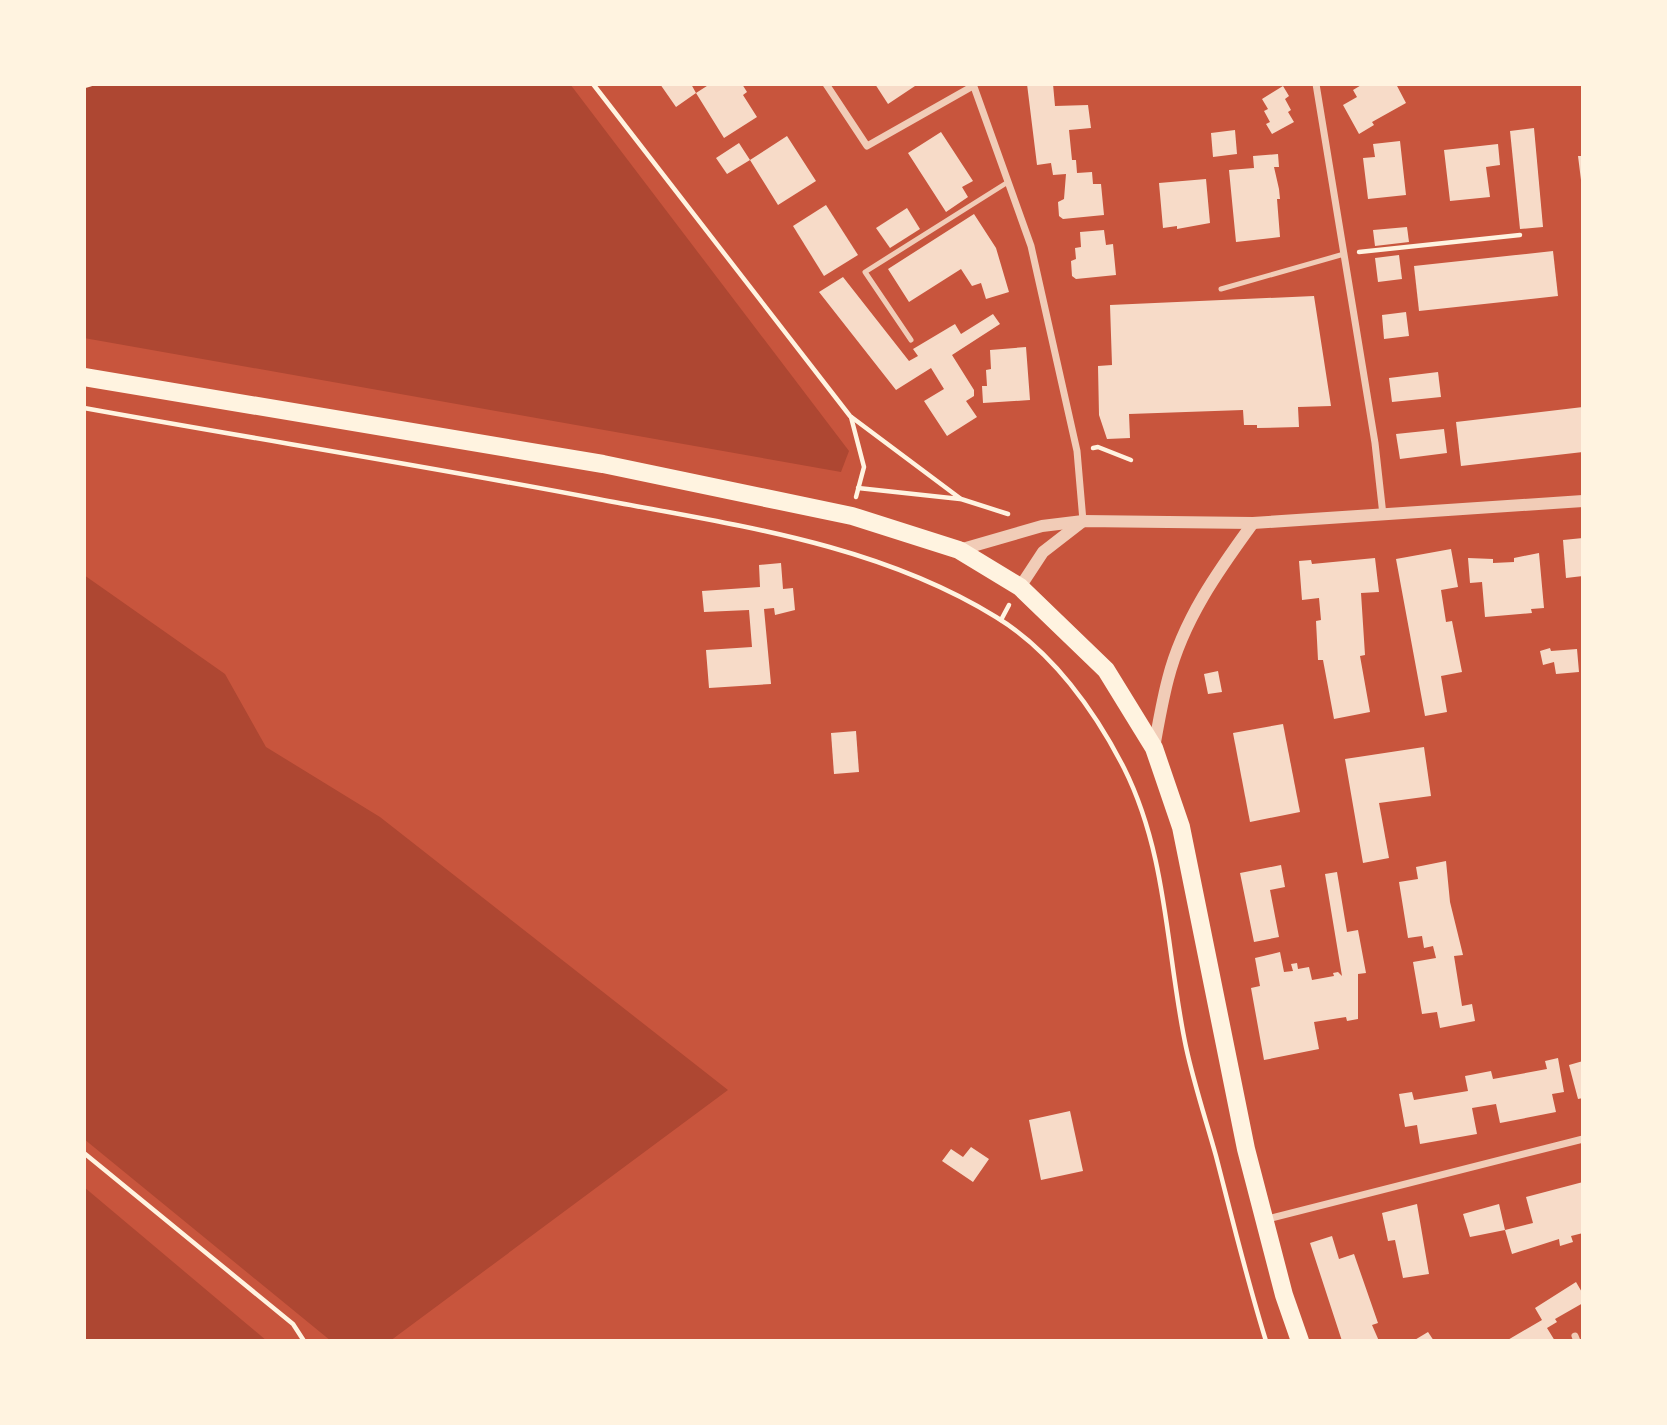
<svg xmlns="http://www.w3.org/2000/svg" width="1667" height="1425" font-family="Mulish,sans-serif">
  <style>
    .green { fill: #ae4732 }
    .building { fill: #f7dbc8 }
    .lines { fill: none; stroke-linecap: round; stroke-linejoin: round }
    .path { stroke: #fff3e0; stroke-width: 4.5 }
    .service { stroke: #f1ccb7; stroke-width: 5 }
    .minor { stroke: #f1ccb7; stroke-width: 7 }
    .tertiary { stroke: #f1ccb7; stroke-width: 12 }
    .primary { stroke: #fff3e0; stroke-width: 18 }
  </style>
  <rect width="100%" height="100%" fill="#c8553d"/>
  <g class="green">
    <polygon points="84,84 570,84 849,451 841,472 84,338"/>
    <polygon points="84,575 225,674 266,747 380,817 728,1090 390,1341 331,1341 84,1139"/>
    <polygon points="84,1187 267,1341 84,1341"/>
  </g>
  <g class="building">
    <polygon points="660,84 691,84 696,93 710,84 742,84 747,92 743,95 757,117 724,138 696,93 676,107"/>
    <polygon points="875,84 913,84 915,86 888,104"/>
    <polygon points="1027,84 1053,84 1055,106 1088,105 1091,128 1069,130 1072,160 1076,160 1077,173 1092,172 1093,184 1101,184 1104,215 1063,219 1059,216 1058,202 1064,199 1066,174 1053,175 1051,163 1037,165"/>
    <polygon points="1363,84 1396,84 1406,103 1372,122 1374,125 1359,134 1343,105 1357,97 1353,90"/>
    <polygon points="1283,86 1289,96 1285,99 1291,110 1288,112 1294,122 1272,134 1266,124 1270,122 1264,111 1268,109 1262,99"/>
    <polygon points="1534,128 1543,227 1520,229 1510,131"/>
    <polygon points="1235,130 1237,154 1213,157 1211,133"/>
    <polygon points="941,132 973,181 962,187 968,197 946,212 908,153"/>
    <polygon points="787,136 816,181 778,205 750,160 727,174 716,158 739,143 750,160"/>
    <polygon points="1400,141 1406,195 1368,199 1363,158 1375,157 1373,144"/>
    <polygon points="1498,144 1500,165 1486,167 1490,197 1450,201 1444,150"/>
    <polygon points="1278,154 1279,167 1274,167 1279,189 1280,199 1277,199 1280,237 1236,242 1229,170 1254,168 1253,156"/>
    <polygon points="1578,156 1583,156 1583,180 1581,180"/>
    <polygon points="1206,179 1210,223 1177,229 1177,226 1163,228 1159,183"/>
    <polygon points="826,205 858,255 824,276 793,226"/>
    <polygon points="907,208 920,229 890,248 876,228"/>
    <polygon points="974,214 996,248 1009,292 986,299 981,283 972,286 961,269 909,302 888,269"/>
    <polygon points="1407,227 1409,242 1375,246 1373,230"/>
    <polygon points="1104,230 1106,245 1113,244 1116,275 1076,279 1072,276 1071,261 1076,259 1075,248 1081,247 1080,232"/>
    <polygon points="1553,251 1558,296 1419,311 1414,266"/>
    <polygon points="1399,255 1402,279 1378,282 1375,258"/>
    <polygon points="843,277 909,361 918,356 913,349 955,324 961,334 993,314 1000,324 952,355 974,390 974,396 966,401 977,417 947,436 924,401 944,389 931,368 896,390 819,292"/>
    <polygon points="1314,296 1331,406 1298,407 1299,427 1257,428 1257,425 1244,425 1243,410 1129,414 1130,438 1107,439 1099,415 1098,366 1112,365 1110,305"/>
    <polygon points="1406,312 1409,336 1384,339 1382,315"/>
    <polygon points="1026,347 1030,400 983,403 982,386 987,386 986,370 991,369 990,350"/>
    <polygon points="1438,372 1441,397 1392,402 1389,378"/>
    <polygon points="1583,407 1583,452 1461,466 1456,422"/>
    <polygon points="1444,429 1447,453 1400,459 1396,434"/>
    <polygon points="1583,538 1583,576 1566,578 1563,540"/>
    <polygon points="1451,549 1458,587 1441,590 1446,622 1452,621 1462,672 1441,676 1447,712 1425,716 1396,559"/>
    <polygon points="1539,553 1544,608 1531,609 1532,613 1485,617 1482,582 1470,583 1468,558 1493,559 1493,563 1514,562 1514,558"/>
    <polygon points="1375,558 1379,592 1361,593 1365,655 1360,656 1370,712 1334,719 1323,660 1318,660 1316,621 1321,620 1319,598 1302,600 1299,561 1311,560 1312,564"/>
    <polygon points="781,563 783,589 793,588 795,610 775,615 774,608 764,609 771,684 709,688 706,650 752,647 749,610 704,612 702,591 760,587 759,565"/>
    <polygon points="1550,648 1551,651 1577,649 1579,672 1556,674 1554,662 1543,665 1540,651"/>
    <polygon points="1218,671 1222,692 1208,694 1204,674"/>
    <polygon points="1283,724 1300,812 1250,822 1233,733"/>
    <polygon points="856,731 859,772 834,774 831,733"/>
    <polygon points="1424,747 1431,796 1379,803 1389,858 1363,863 1345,759"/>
    <polygon points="1446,861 1450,902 1463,955 1454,956 1462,1006 1472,1004 1475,1021 1440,1028 1437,1012 1422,1014 1413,962 1436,958 1433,946 1424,948 1422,936 1408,938 1399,882 1418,879 1416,867"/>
    <polygon points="1281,865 1285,887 1270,890 1279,937 1254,942 1240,873"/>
    <polygon points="1337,872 1347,932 1358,930 1366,973 1358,974 1358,1019 1347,1021 1346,1017 1314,1022 1319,1049 1264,1060 1251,988 1260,986 1255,958 1280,952 1284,972 1293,971 1291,964 1297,963 1298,969 1309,967 1312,980 1334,976 1333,973 1338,972 1342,976 1325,874"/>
    <polygon points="1558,1058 1564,1092 1552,1094 1556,1112 1500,1123 1496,1104 1472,1108 1477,1134 1420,1144 1417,1125 1405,1127 1399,1094 1412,1092 1414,1100 1468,1091 1465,1076 1491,1071 1493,1079 1547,1069 1545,1061"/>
    <polygon points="1583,1061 1583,1098 1578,1099 1569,1065"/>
    <polygon points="1070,1111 1083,1171 1041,1180 1029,1120"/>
    <polygon points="971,1147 989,1159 973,1182 942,1161 951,1149 963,1157"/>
    <polygon points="1583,1182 1583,1233 1571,1236 1573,1242 1560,1246 1559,1239 1512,1254 1505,1230 1533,1223 1526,1197"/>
    <polygon points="1417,1204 1429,1274 1403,1278 1395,1240 1388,1241 1382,1213"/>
    <polygon points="1499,1204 1505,1230 1470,1237 1463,1214"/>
    <polygon points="1332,1236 1339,1259 1354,1254 1378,1323 1372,1325 1379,1341 1342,1341 1310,1243"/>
    <polygon points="1576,1282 1583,1294 1583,1303 1555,1319 1557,1322 1547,1328 1555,1341 1506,1341 1542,1320 1535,1308"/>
    <polygon points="1428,1332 1434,1341 1413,1341"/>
  </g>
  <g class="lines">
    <g class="path">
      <polyline points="593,84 850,416 961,499 1008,514"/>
      <polyline points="84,86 91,84"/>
      <polyline points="1359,252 1520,235"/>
      <path d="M84,408C255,439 427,466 598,499C734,525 876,543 996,617C1052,651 1095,711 1124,768C1168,856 1166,953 1186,1047C1194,1084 1206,1120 1216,1156C1232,1218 1247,1280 1266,1341"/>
      <polyline points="851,417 864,467 856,497"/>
      <polyline points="1093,448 1098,447 1131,460"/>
      <polyline points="858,488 960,499"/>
      <polyline points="1001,620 1009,605"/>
      <polyline points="84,1153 293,1324 304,1341"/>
    </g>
    <g class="service">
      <polyline points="1221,289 1344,254"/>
      <polyline points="911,340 865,272 1008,182"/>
    </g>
    <g class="minor">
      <polyline points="826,84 867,146 973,86"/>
      <polyline points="973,84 1031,246 1077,451 1083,521"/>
      <polyline points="1316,84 1375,443 1383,515"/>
      <polyline points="1264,1220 1583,1139"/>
      <polyline points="1575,1336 1577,1341"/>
    </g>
    <g class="tertiary">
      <polyline points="959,550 1042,526 1083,521 1253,523 1583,501"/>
      <polyline points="1020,587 1043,552 1083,521"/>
      <path d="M1154,748C1158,725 1162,702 1168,679C1183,620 1218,571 1253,523"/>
    </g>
    <polyline class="primary" points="84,377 603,464 852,516 959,550 1020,587 1106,670 1154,748 1181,827 1246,1149 1284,1295 1300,1341"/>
  </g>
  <rect width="1667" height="1425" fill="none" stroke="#fff3e0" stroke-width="172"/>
</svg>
